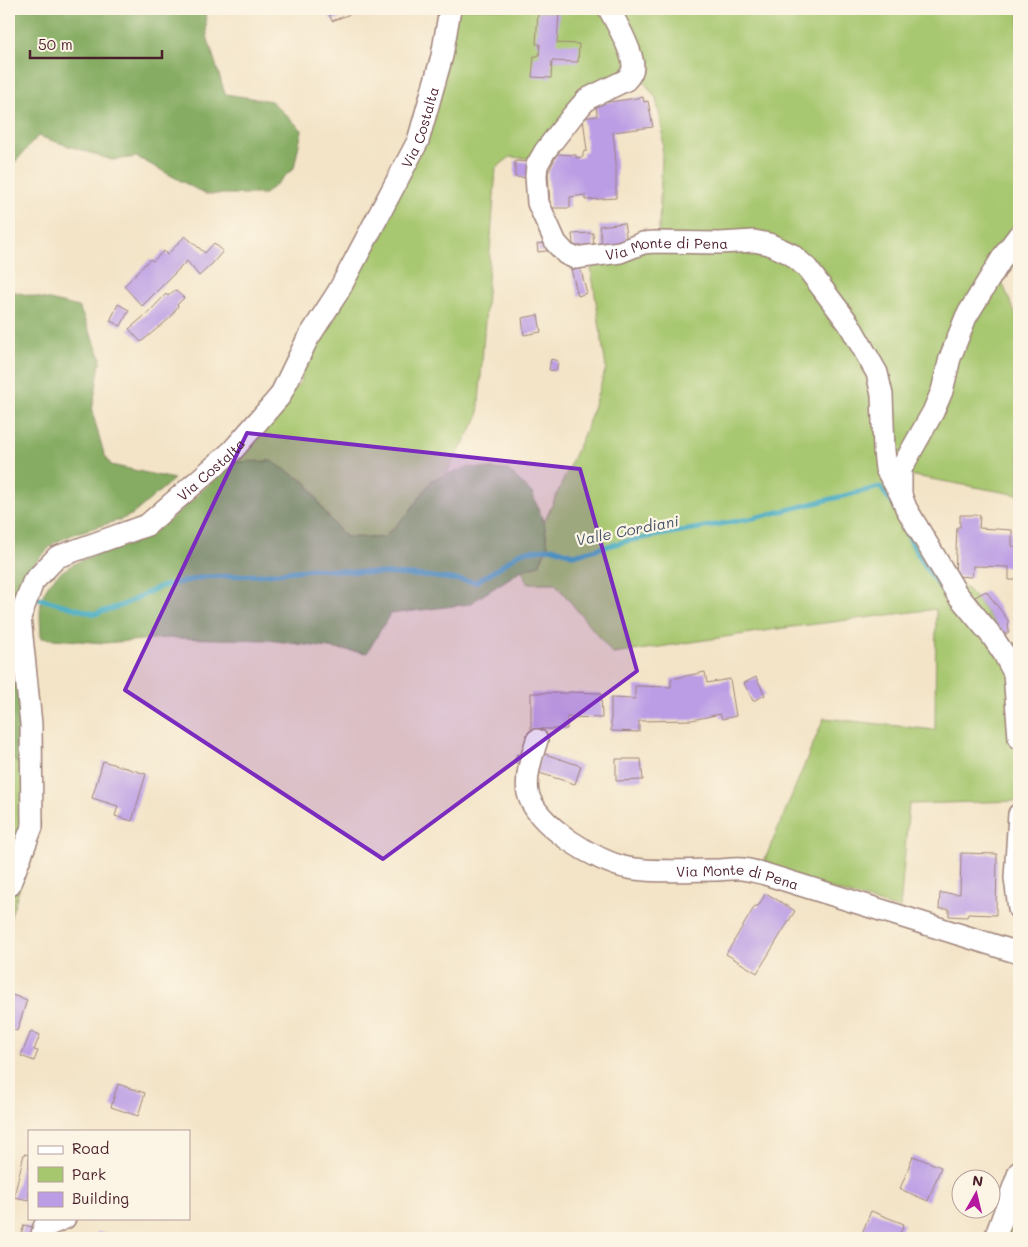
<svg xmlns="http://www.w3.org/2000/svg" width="1028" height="1247" font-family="Mali,sans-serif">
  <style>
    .green { fill: #a7c76f; stroke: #78734d }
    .forest { fill: #85ac62; stroke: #686646 }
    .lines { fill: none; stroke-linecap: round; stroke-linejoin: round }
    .stream { stroke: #41a9c1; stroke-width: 5 }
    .building { fill: #bb9de5 }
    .minor-casing { stroke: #9e8279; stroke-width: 24 }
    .minor { stroke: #fff; stroke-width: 21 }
    .marked { fill: #7b2cbf; fill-opacity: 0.2; stroke: #7b2cbf; stroke-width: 4; stroke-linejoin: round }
    .labels { text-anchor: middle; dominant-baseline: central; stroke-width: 4.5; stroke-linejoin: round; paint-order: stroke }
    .street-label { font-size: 14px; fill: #4a1f2b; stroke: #fcf5e5 }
    .water-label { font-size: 15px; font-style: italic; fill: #465667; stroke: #fcf5e5 }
  </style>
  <rect width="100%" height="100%" fill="#fcf5e5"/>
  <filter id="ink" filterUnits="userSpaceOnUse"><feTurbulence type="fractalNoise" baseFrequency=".02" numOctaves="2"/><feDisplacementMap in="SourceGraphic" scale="10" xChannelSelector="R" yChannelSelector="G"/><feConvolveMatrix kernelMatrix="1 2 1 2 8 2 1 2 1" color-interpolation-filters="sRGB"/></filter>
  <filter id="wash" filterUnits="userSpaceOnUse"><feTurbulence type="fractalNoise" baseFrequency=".0096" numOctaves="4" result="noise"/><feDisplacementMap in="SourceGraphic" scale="20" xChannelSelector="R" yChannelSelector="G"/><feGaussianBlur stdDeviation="1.12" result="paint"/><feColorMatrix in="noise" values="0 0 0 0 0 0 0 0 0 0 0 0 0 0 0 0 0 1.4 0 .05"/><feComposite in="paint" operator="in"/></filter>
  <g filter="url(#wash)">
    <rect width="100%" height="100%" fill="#f3e4c7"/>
    <g class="green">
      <polygon points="454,9 1019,9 1019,258 1002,282 1019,323 1019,495 909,475 909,497 954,576 975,597 1019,656 1019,801 909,804 900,909 761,869 824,718 935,730 936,609 784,628 613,654 555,583 527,583 522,570 539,565 548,545 544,523 587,427 606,368 591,268 620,257 658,248 663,133 656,98 630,63 535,159 510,157 496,168 478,417 445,476 432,480 407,515 383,538 345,537 325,513 307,483 232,462 285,402 301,381 309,334 382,213"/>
      <polygon points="9,755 20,765 40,824 9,922"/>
      <polygon points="1019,1191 1019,1238 1001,1238"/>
    </g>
    <g class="forest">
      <polygon points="9,9 205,9 207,36 225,94 271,101 302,130 294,168 265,194 205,194 137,157 112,160 38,136 9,169"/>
      <polygon points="9,289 15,292 79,307 101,358 92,411 104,454 111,465 174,479 133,514 120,520 76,533 54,543 25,573 16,594 14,615 20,712 20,765 9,755"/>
      <path d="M271,461L307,483L325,513L345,537L383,538L407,515L432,480L468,467L508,470L532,493L544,523L548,545L539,565L522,570L469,604L390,614L367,653L268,640L167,638L104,643L41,638C41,626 39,615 41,603C47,571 82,559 110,550C123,547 138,543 149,536C179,515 205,487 232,462Z"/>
    </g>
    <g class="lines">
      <g class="stream">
        <path d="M899,515C910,543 925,570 945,593"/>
        <polyline points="38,598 95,614 123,605 159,587 204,577 259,575 313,569 426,576 476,582 500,567 521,552 553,548 574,555 627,541 754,518 880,487 895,507"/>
      </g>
    </g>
    <g id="blocks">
      <g class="building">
        <polygon points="327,9 363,9 332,21"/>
        <polygon points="538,12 559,13 557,43 579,44 578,62 552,61 551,78 532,77 534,56 539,56 540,44 536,44"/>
        <polygon points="643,97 644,102 648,101 653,127 613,132 616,162 616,198 585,200 585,195 570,197 570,208 550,208 548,173 557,154 576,155 576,158 583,157 583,152 587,151 583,118 597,116 596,104"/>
        <polygon points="515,161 530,162 530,178 515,177"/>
        <polygon points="624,223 628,247 603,250 599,226"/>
        <polygon points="593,233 594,251 574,253 572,234"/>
        <polygon points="185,236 205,253 214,243 223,251 212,264 199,276 187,261 142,306 124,286 150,259 153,261 164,251 167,255"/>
        <polygon points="551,242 553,250 538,252 537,244"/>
        <polygon points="580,267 587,293 578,296 571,269"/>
        <polygon points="175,290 184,298 177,305 178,306 170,318 141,342 129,329 149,312 166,294 168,296"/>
        <polygon points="118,304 129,310 121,326 110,321"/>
        <polygon points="538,315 541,332 524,335 522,318"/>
        <polygon points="551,359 558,361 556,371 549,370"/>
        <polygon points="960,515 980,515 979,528 1012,530 1012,546 1019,547 1019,580 1009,580 1009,567 973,566 972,577 955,576 957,527 960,527"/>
        <polygon points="986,591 1008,620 1009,632 1004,635 975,597"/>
        <polygon points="705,672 707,683 730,679 736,716 722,719 720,714 692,720 639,721 639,732 611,731 611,698 635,699 635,686 671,687 671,679"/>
        <polygon points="756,677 765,695 753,701 744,683"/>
        <polygon points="568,692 601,693 602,718 567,717 567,729 531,729 531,693 568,693"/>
        <polygon points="542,753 581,766 575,784 536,772"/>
        <polygon points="517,754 528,759 525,767 514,762"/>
        <polygon points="616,759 641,759 643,780 616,781"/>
        <polygon points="103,761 146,774 132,821 115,816 118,806 92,798"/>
        <polygon points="961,853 997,854 996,915 968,914 967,917 949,916 949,909 939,909 940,893 960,894"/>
        <polygon points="766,893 795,911 757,973 726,954 755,906 758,906"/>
        <polygon points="9,994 27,1000 17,1031 9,1028"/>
        <polygon points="31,1031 40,1035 34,1050 38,1051 34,1061 21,1056"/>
        <polygon points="118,1084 145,1093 138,1116 111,1107"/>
        <polygon points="24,1154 29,1155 29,1200 14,1197"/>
        <polygon points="913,1156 941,1167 928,1201 900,1189"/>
        <polygon points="871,1211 904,1224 898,1238 860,1238"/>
        <polygon points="24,1225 36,1228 33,1238 20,1238"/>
        <polygon points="97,1232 126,1237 126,1238 96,1238"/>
      </g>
    </g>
  </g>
  <g filter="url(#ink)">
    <use href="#blocks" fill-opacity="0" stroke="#9e8279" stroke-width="1"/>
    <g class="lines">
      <g class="minor-casing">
        <g id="minor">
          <path id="s1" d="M609,9C616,22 633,52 633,66C633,71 630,76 626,80L587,99L573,115L545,151L537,165L536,176L538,203L556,243L566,254L575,258L620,252L643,243L654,242L720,243L754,241L769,244L791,254L807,268L849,324L877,373L882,395L884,451L886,469L901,495L906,508L957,594L992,636L1004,654L1014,673L1019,738"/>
          <polyline points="901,495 901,469 933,412 942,391 950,358 966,317 1004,255 1019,235"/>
          <path id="s2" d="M537,740C532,756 525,776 528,793C535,825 597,862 628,868C657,873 687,870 716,870C724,870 734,868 742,869C750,870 757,872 765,874L1019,953"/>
          <polyline points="1019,814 1015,878 1019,909"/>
          <path id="s3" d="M9,886L32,827L31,724L20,617L33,582L57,557L147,525L232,451L280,396L307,340L338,292L418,141L442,56L450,9"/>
          <polyline points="41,1238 44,1227 65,1218"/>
          <polyline points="995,1238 1019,1172"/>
        </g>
      </g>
      <use href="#minor" class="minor"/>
    </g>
  </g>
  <path class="marked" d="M247,433L580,469L637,671L383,859L125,690Z"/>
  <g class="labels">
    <g class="street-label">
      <text stroke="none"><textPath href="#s3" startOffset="931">Via Costalta</textPath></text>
      <text stroke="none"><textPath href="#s1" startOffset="404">Via Monte di Pena</textPath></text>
      <text stroke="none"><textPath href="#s3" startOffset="526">Via Costalta</textPath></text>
      <text stroke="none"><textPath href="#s2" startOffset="294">Via Monte di Pena</textPath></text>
    </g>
    <g class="water-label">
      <text transform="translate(627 530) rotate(-11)">Valle Cordiani</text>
    </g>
  </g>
  <rect width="1028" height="1247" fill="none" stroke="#fcf5e5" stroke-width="30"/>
  <rect x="28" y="1130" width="162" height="90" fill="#fcf5e5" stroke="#b59f9b"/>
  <rect x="38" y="1146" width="25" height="8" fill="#ffffff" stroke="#b59f9b"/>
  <text x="72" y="1154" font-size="15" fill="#4a1f2b">Road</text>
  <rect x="38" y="1167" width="25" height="15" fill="#a7c76f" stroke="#b59f9b"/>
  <text x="72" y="1180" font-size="15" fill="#4a1f2b">Park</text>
  <rect x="38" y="1192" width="25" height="15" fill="#bb9de5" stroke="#b59f9b"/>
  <text x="72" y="1204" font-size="15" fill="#4a1f2b">Building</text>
  <g transform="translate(976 1194) rotate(8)"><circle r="24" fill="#fcf5e5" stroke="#b59f9b"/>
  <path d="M0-4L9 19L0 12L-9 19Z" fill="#b5179e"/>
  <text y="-8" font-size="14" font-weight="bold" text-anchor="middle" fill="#4a1f2b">N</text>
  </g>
  <path d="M30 50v8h132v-8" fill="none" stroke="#4a1f2b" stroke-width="2.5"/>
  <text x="38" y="50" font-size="15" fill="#4a1f2b" stroke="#fcf5e5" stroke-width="4" paint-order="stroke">50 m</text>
</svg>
